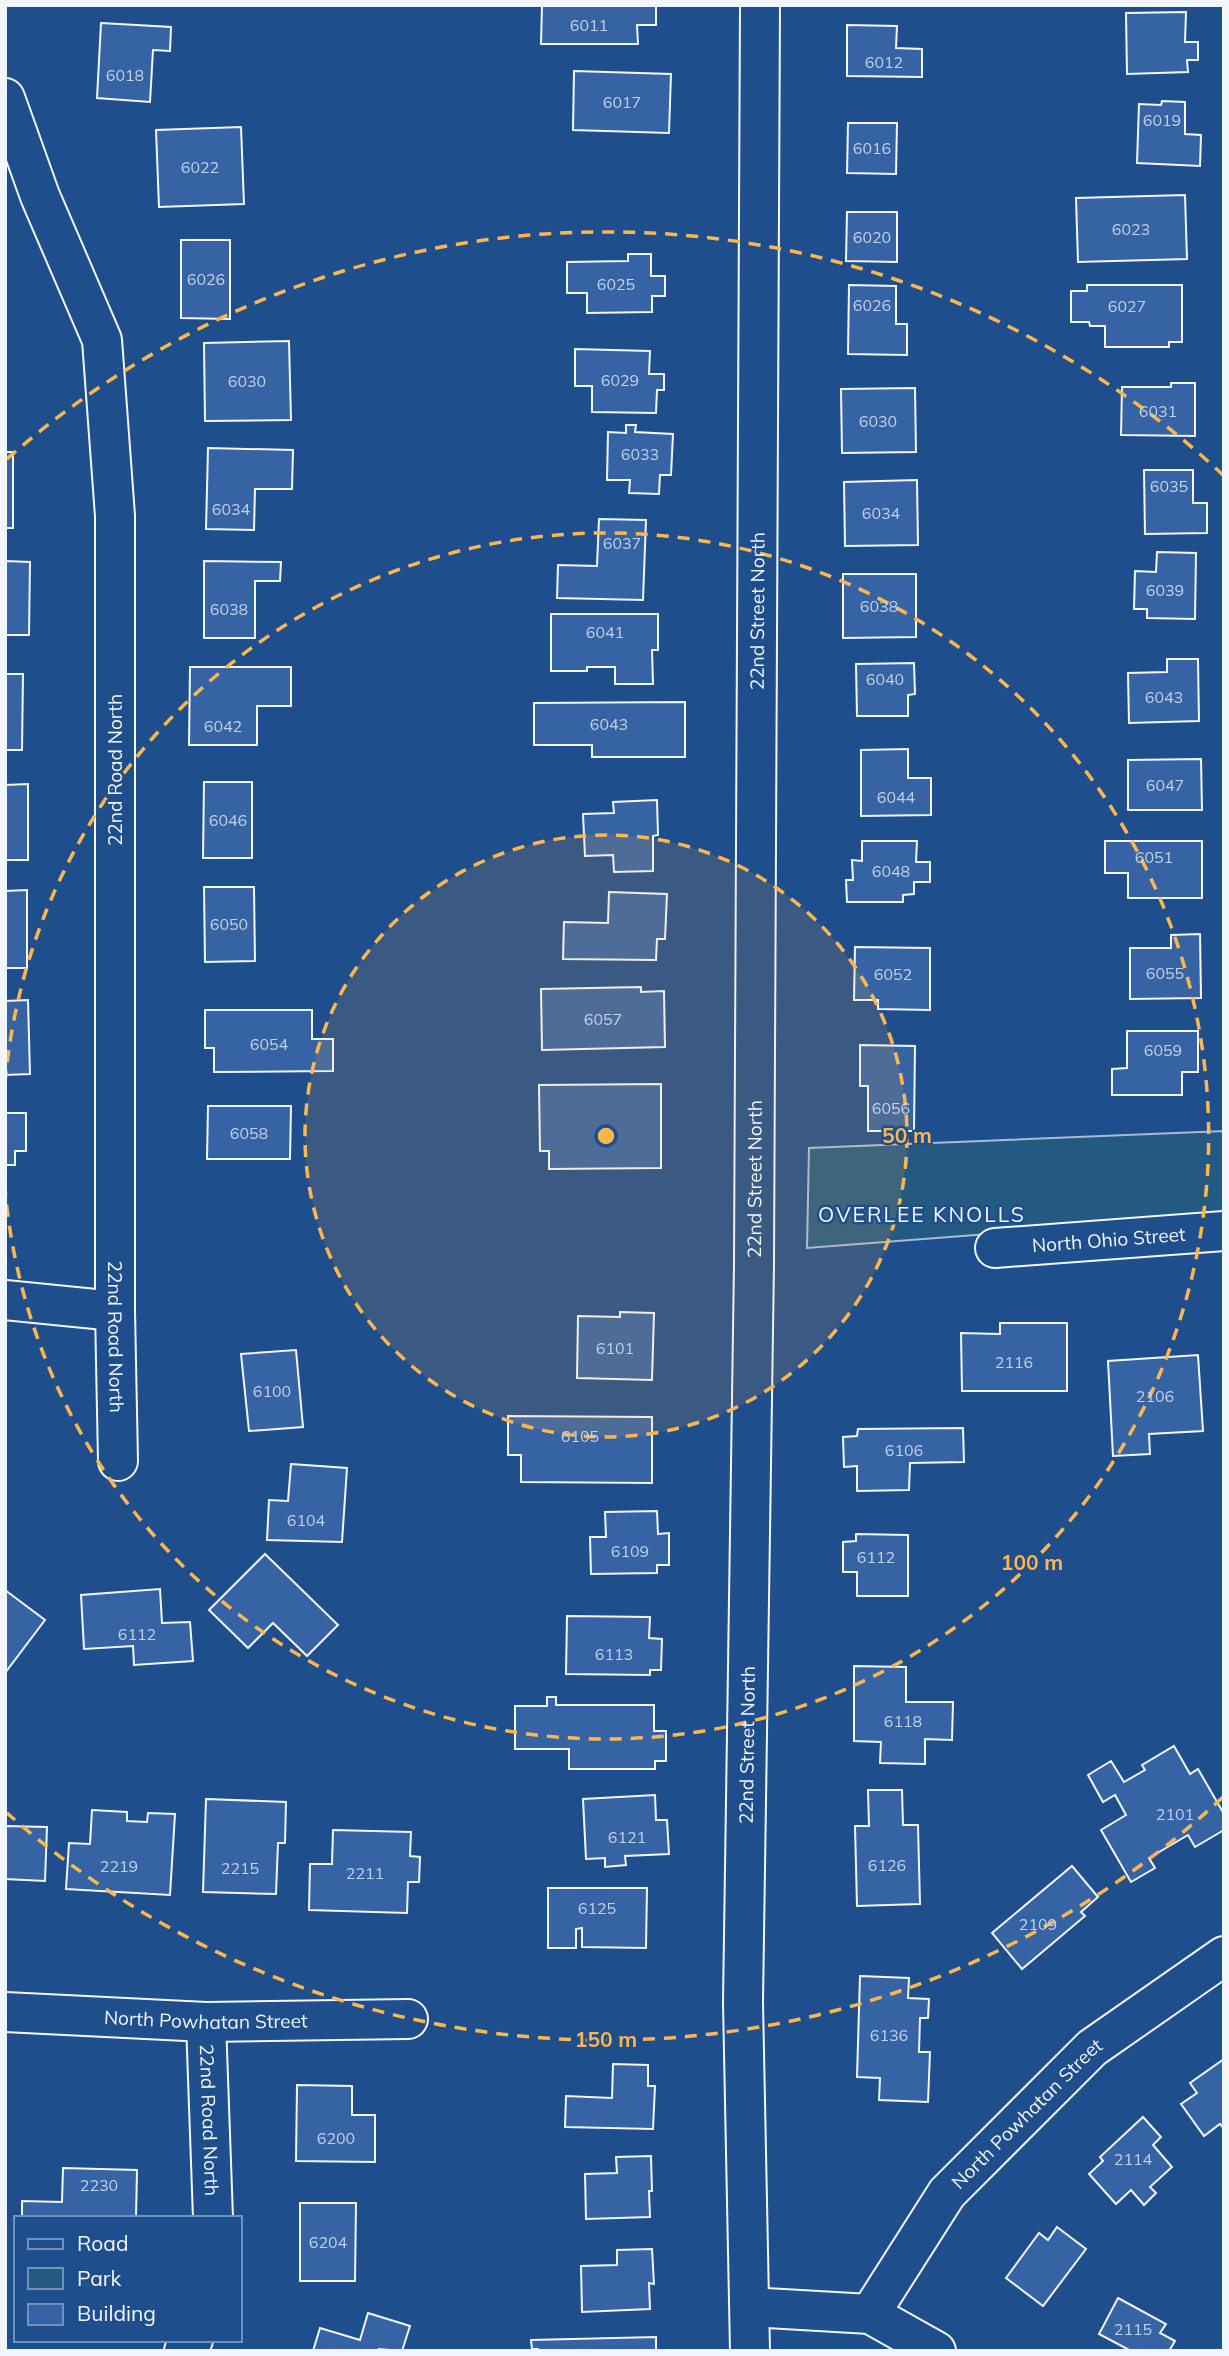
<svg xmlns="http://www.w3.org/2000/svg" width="1229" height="2356" font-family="Mulish,sans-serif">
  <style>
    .green { fill: #245a82; stroke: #a8bbd7; stroke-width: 2 }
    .building { fill: #3563a3; stroke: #f2f6ff; stroke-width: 2 }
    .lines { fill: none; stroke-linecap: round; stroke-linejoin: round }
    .minor-casing { stroke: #f2f6ff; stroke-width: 42 }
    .minor { stroke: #1f4e8c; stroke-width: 38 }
    .ring { fill: none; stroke: #ffb74d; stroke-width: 3.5; stroke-dasharray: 12 9 }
    .labels { text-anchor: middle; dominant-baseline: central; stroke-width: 5; stroke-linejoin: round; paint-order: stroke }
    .number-label { font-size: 16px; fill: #c3d1e8 }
    .street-label { font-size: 19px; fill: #f2f6ff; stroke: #1f4e8c }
    .neighbourhood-label { font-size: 21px; letter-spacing: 2px; fill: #f2f6ff; stroke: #1f4e8c }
    .centre { fill: #ffb74d; stroke: #1f4e8c; stroke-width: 3.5 }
    .ring-label { font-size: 21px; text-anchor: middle; font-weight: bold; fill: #ffb74d; stroke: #1f4e8c; stroke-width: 5; stroke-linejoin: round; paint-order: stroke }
  </style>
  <rect width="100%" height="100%" fill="#1f4e8c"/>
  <polygon class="green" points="1224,1131 1224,1216 807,1248 809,1148"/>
  <g class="building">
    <polygon points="542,5 656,5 656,25 637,25 638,44 541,44"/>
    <polygon points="1186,12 1185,42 1198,42 1198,60 1187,60 1188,72 1127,74 1126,13"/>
    <polygon points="101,23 171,27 170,51 153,50 150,102 97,98"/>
    <polygon points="847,25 897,26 896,48 922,49 922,77 847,76"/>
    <polygon points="574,71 671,74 669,133 573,130"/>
    <polygon points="1162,101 1185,102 1185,134 1201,135 1200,166 1137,163 1139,104 1161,105"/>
    <polygon points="848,123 897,123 896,174 847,173"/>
    <polygon points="241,127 244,204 159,207 156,130"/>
    <polygon points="1185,195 1187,259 1078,262 1076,198"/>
    <polygon points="847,212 897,212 897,262 846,261"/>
    <polygon points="181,240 230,240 230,319 181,318"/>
    <polygon points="628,254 651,254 651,276 665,276 665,296 652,296 652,312 587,313 587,293 567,293 567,262 628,261"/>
    <polygon points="849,285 896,286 896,324 907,324 907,355 848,354"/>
    <polygon points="1087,285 1182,285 1182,342 1169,342 1169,347 1105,347 1105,326 1090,326 1089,322 1071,322 1071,291 1087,291"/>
    <polygon points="289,341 291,420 205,421 204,343"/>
    <polygon points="575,349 650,351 649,374 664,374 664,390 657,390 656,413 592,412 592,386 575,386"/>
    <polygon points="1171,383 1195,383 1195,436 1121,435 1122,387 1171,387"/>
    <polygon points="915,388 916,452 842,453 841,389"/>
    <polygon points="626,425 636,425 635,432 673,434 671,475 660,475 659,494 629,493 630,480 607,480 608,432 626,433"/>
    <polygon points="208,448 293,450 292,489 255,489 254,530 206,529"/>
    <rect x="5" y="452" width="8" height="76"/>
    <polygon points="1144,470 1193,470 1193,503 1207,503 1207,533 1145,534"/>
    <polygon points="917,480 918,545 845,546 844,482"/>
    <polygon points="599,519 646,520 643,600 557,598 558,565 597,566"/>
    <polygon points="1157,552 1196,553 1195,619 1147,618 1147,609 1134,609 1135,571 1156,572"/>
    <polygon points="5,561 30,562 29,635 5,635"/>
    <polygon points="204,561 281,562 280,581 255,581 255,638 204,638"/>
    <polygon points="843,574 916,574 916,637 843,638"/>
    <polygon points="551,614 658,614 658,650 652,650 653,684 615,684 615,667 587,667 587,671 551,671"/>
    <polygon points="1167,659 1198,659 1199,721 1129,723 1128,673 1167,672"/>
    <polygon points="914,663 915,694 908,695 908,716 857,716 856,664"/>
    <polygon points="190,667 291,667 291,706 257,706 257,745 189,745"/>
    <polygon points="5,674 23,674 22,750 5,750"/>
    <polygon points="685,702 685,757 592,757 592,745 534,745 534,703"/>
    <polygon points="908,749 908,778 931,778 931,815 861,816 861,750"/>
    <polygon points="1201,759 1202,810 1128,810 1128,760"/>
    <polygon points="204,782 252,782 252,858 203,858"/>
    <polygon points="28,784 28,860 5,860 5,785"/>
    <polygon points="657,800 658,835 653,836 653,871 614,872 613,855 585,856 583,814 614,813 613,802"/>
    <polygon points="862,841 917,841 916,862 930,862 930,882 914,882 914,894 903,895 903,902 847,902 846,880 853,880 852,860 862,861"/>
    <polygon points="1105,841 1202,841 1202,898 1128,898 1128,873 1105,873"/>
    <polygon points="204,887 254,887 255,961 205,962"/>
    <polygon points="27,890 27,968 5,968 5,891"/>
    <polygon points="609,892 667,894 665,939 657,939 656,960 563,959 564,922 608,923"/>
    <polygon points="1200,934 1201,998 1130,999 1130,948 1171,948 1171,935"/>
    <polygon points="855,947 930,948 930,1010 878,1009 878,1000 854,1000"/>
    <polygon points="641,987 641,992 664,991 665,1047 542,1050 541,989"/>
    <polygon points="28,1000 30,1074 5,1075 5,1001"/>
    <polygon points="205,1010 312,1010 312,1039 333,1039 333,1071 214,1072 214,1048 205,1048"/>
    <polygon points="1127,1031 1198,1031 1198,1072 1182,1072 1182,1095 1112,1095 1112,1069 1127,1068"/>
    <polygon points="860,1045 915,1046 914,1131 868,1131 868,1086 860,1086"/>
    <polygon points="661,1084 661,1168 549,1169 549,1151 540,1151 539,1085"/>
    <polygon points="208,1106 291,1106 290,1159 207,1159"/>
    <polygon points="5,1113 26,1113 26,1151 15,1151 15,1165 5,1165"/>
    <polygon points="620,1312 654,1313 652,1380 577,1378 578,1316 620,1317"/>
    <polygon points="1000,1323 1067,1323 1067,1391 962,1391 961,1333 1000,1334"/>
    <polygon points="296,1350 303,1427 249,1431 241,1354"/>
    <polygon points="1198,1355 1203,1431 1149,1434 1150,1454 1113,1456 1108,1361"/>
    <polygon points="508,1416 652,1417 652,1483 521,1482 521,1455 508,1455"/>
    <polygon points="963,1428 964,1462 910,1463 909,1490 857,1491 857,1466 844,1467 843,1437 857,1436 858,1429"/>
    <polygon points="291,1464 347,1468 342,1542 267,1540 269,1500 288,1501"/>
    <polygon points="657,1511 658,1534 669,1533 669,1565 657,1565 657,1573 591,1574 590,1537 606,1537 605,1512"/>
    <polygon points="856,1534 908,1535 908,1596 857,1596 857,1572 843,1572 843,1542 856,1541"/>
    <polygon points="265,1554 338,1625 307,1656 273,1623 248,1648 209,1610"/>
    <polygon points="160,1589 162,1623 190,1622 193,1661 134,1665 133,1646 84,1649 81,1595"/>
    <polygon points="5,1590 45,1620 5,1673"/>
    <polygon points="567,1616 650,1617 649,1638 662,1639 661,1670 650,1670 650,1675 566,1674"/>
    <polygon points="854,1666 906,1667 906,1702 953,1702 952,1740 925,1739 925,1764 880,1763 881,1742 854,1741"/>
    <polygon points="547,1697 556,1697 556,1705 654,1705 654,1731 666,1731 666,1761 655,1761 655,1769 569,1769 569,1749 515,1749 515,1706 547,1706"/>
    <polygon points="1174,1746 1190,1774 1198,1769 1224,1814 1224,1830 1195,1847 1188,1835 1149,1858 1155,1868 1131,1882 1101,1830 1126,1815 1115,1795 1103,1802 1088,1775 1111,1761 1124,1782 1145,1770 1142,1765"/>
    <polygon points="868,1790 902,1790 903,1825 918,1825 920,1904 857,1906 855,1826 869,1826"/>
    <polygon points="655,1795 656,1820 667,1820 669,1854 625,1856 626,1865 605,1867 605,1858 586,1859 583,1799"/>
    <polygon points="206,1799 286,1802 285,1843 278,1843 276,1894 203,1892"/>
    <polygon points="92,1810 127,1812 127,1821 147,1822 148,1813 175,1814 170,1895 66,1889 69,1843 90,1844"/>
    <polygon points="5,1826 47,1827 45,1881 5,1879"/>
    <polygon points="333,1830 411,1832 410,1856 420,1857 419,1882 408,1882 407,1913 309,1910 310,1864 332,1864"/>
    <polygon points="1072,1866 1098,1897 1081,1912 1085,1916 1022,1969 992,1933"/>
    <polygon points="548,1888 647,1888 646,1948 582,1947 582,1928 576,1929 576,1948 548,1948"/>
    <polygon points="860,1976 909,1978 908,1998 929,1999 928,2018 920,2018 919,2052 930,2052 928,2102 879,2100 880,2078 857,2077"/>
    <polygon points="1224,2059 1224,2129 1220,2124 1204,2136 1181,2104 1197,2093 1190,2083"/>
    <polygon points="613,2064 648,2065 648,2086 655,2086 653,2129 565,2127 566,2096 612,2098"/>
    <polygon points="297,2085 352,2086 352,2115 375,2115 375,2162 296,2161"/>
    <polygon points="1143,2117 1161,2137 1153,2145 1172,2167 1150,2187 1156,2193 1144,2205 1131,2190 1116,2204 1089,2174 1103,2161 1100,2157"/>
    <polygon points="651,2156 652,2191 649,2191 650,2217 586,2219 585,2174 617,2173 616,2157"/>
    <polygon points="63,2168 137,2170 136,2218 22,2218 22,2201 62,2202"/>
    <polygon points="300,2203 356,2203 355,2281 300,2281"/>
    <polygon points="1057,2227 1086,2249 1043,2306 1006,2278 1039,2233 1048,2240"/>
    <polygon points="652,2249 654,2284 649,2283 650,2309 582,2312 581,2266 617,2265 617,2250"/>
    <polygon points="1118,2298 1166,2324 1160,2333 1175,2341 1169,2351 1131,2351 1099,2334"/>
    <polygon points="368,2313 410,2326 402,2351 379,2349 379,2351 313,2351 320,2328 360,2340"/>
    <polygon points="656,2337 656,2351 538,2351 538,2349 532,2349 531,2340"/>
  </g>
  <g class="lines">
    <g class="minor-casing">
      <g id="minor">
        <path id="s1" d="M5,98L40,196L102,340L115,516V1311L118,1461"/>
        <path id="s2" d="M995,1248L1224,1231"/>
        <polyline points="5,1300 115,1311"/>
        <path id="s3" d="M5,2012L206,2022L408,2019"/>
        <path id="s4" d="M206,2022L213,2218"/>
        <polyline points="750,2307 870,2314 936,2351"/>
        <path id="s5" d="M870,2314L947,2193L1092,2048L1224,1956"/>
        <polyline points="184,2351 193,2340"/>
        <path id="s6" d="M750,2351L743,2002L754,1264L760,5"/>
      </g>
    </g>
    <use href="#minor" class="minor"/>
  </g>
  <circle cx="606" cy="1136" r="301" fill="#ffb74d" fill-opacity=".12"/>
  <g class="ring">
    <circle cx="606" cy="1136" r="301"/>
    <path d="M5 1083A603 603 0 1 1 5 1189"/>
    <path d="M1223 1797A904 904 0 0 1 7 1813M7 459A904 904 0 0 1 1223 475"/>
  </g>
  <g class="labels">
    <g class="number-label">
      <text x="589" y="25">6011</text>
      <text x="884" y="62">6012</text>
      <text x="125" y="75">6018</text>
      <text x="622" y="102">6017</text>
      <text x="1162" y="120">6019</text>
      <text x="872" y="148">6016</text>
      <text x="200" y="167">6022</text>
      <text x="1131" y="229">6023</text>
      <text x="872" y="237">6020</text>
      <text x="206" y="279">6026</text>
      <text x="616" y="284">6025</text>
      <text x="872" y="305">6026</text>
      <text x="1127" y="306">6027</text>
      <text x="620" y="380">6029</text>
      <text x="247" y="381">6030</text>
      <text x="1158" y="411">6031</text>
      <text x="878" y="421">6030</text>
      <text x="640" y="454">6033</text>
      <text x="1169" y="486">6035</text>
      <text x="231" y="509">6034</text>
      <text x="881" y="513">6034</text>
      <text x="622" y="543">6037</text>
      <text x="1165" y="590">6039</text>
      <text x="879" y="606">6038</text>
      <text x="229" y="609">6038</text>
      <text x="605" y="632">6041</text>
      <text x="885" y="679">6040</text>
      <text x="1164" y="697">6043</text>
      <text x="609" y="724">6043</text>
      <text x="223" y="726">6042</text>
      <text x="1165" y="785">6047</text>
      <text x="896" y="797">6044</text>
      <text x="228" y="820">6046</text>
      <text x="1154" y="857">6051</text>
      <text x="891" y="871">6048</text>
      <text x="229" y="924">6050</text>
      <text x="1165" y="973">6055</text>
      <text x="893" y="974">6052</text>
      <text x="603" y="1019">6057</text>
      <text x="269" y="1044">6054</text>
      <text x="1163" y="1050">6059</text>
      <text x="891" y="1108">6056</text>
      <text x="249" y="1133">6058</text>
      <text x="615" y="1348">6101</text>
      <text x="1014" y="1362">2116</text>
      <text x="272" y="1391">6100</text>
      <text x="1155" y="1396">2106</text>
      <text x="580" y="1436">6105</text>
      <text x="904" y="1450">6106</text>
      <text x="306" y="1520">6104</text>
      <text x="630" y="1551">6109</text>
      <text x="876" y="1557">6112</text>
      <text x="137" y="1634">6112</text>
      <text x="614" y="1654">6113</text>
      <text x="903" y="1721">6118</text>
      <text x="1175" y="1814">2101</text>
      <text x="627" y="1837">6121</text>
      <text x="887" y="1865">6126</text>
      <text x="119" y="1866">2219</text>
      <text x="240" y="1868">2215</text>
      <text x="365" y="1873">2211</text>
      <text x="597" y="1908">6125</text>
      <text x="1038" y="1924">2109</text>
      <text x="889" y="2035">6136</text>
      <text x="336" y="2138">6200</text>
      <text x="1133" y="2159">2114</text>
      <text x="99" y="2185">2230</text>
      <text x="328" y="2242">6204</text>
      <text x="1133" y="2329">2115</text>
    </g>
    <g class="street-label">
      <text stroke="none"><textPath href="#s6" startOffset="1740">22nd Street North</textPath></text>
      <text transform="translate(115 770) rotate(-90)">22nd Road North</text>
      <text stroke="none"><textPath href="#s6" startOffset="1172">22nd Street North</textPath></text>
      <text stroke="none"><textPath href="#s2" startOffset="114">North Ohio Street</textPath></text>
      <text stroke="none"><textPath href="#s1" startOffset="1258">22nd Road North</textPath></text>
      <text stroke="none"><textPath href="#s6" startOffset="606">22nd Street North</textPath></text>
      <text stroke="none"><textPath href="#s3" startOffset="201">North Powhatan Street</textPath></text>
      <text stroke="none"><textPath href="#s5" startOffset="256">North Powhatan Street</textPath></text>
      <text stroke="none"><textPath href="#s4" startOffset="98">22nd Road North</textPath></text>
    </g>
    <g class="neighbourhood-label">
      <text x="922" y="1214">OVERLEE KNOLLS</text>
    </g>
  </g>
  <circle cx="606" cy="1136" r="10" class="centre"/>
  <g class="ring-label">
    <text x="907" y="1143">50 m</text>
    <text x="1032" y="1570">100 m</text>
    <text x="606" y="2047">150 m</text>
  </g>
  <rect width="1229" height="2356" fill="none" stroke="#f2f6ff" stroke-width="14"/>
  <rect x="14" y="2216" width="228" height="126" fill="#1f4e8c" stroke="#7391ba" stroke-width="2"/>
  <rect x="28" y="2239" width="35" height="10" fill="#1f4e8c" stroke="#7391ba" stroke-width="2"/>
  <text x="77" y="2251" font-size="21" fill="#f2f6ff">Road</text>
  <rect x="28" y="2268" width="35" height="21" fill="#245a82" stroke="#7391ba" stroke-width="2"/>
  <text x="77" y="2286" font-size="21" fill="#f2f6ff">Park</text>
  <rect x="28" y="2304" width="35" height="21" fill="#3563a3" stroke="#7391ba" stroke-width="2"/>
  <text x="77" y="2321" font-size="21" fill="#f2f6ff">Building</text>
</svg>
